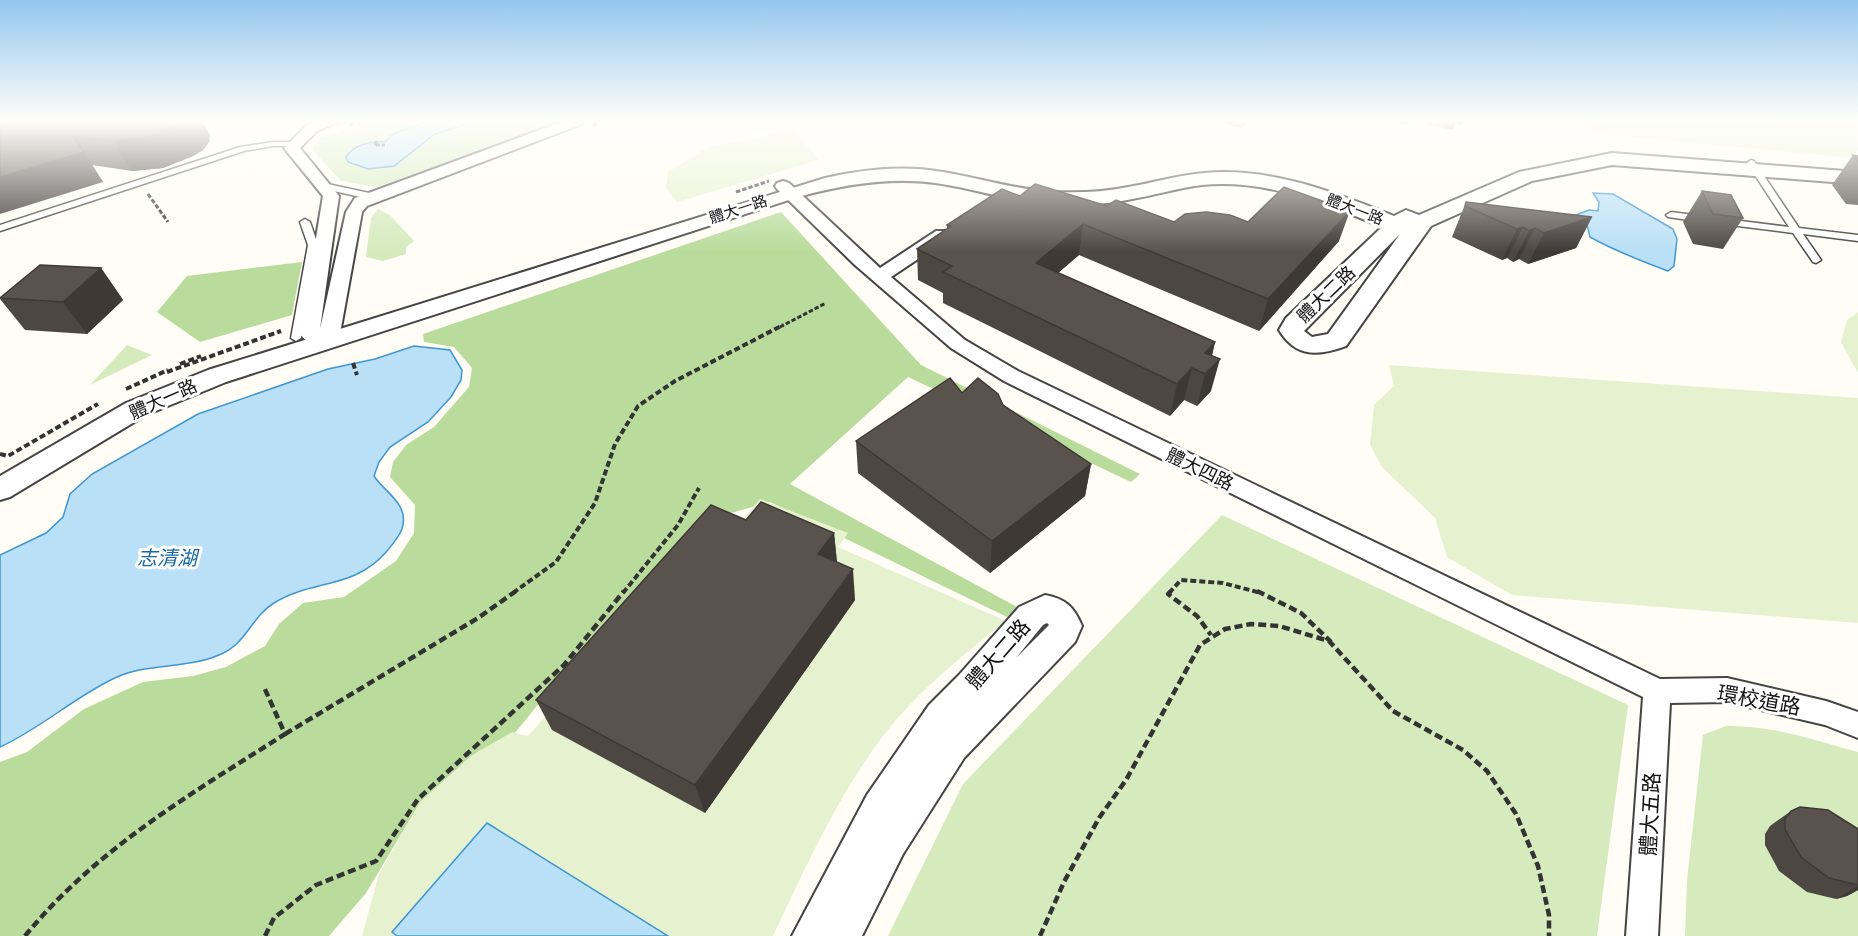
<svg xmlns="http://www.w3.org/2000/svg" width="1858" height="936" font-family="Merriweather,'Noto Sans TC',serif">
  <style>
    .green { fill: #d5ebbd }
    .forest { fill: #b9dc9c }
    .pitch { fill: #e6f2cf }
    .water { fill: #b9e0f7; stroke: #3f96cf; stroke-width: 1.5 }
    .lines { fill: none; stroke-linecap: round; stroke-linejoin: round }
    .service-casing { stroke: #444; stroke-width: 3 }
    .minor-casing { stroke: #444; stroke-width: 4 }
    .tertiary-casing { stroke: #444; stroke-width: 4 }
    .path-far2 { stroke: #333; stroke-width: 3; stroke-dasharray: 4.5 2; stroke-linecap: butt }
    .path-far1 { stroke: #333; stroke-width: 4; stroke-dasharray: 6 3; stroke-linecap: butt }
    .path { stroke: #333; stroke-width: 4.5; stroke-dasharray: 8 4; stroke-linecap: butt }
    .service { fill: #fff; fill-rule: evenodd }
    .minor { fill: #fff; fill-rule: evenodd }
    .tertiary { fill: #fff; fill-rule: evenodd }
    .wall { fill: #4d4742 }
    .shaded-wall { fill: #3f3936 }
    .building { fill: #5a524d; stroke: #3f3936; stroke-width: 1.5 }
    .labels { text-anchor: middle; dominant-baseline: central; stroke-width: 6; stroke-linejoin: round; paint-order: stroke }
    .far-street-label { font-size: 15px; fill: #111; stroke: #fff }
    .street-label { font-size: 18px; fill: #111; stroke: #fff }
    .water-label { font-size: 20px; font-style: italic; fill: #1768a6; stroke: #fff }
    .near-street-label { font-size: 21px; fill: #111; stroke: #fff }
  </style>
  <rect width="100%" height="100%" fill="#fffdf5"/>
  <g class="green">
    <polygon points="374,121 555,121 557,122 377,187 341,181 312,149 319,139"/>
    <polygon points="378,209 390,215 414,241 406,247 406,254 383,261 366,257 371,218"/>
    <polygon points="127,345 152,355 90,385"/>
    <polygon points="1222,515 1628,705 1597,936 888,936 963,784"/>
    <path d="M1726,726C1772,725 1814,740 1858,752V936H1685L1687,880L1703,735Z"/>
  </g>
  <g class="forest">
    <polygon points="781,212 921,365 1140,474 1131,482 908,377 790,484 1021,609 1009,618 770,502 706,520 549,691 502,749 480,750 415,811 366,893 329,936 0,936 0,762 27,752 84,709 143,682 193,676 226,667 265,646 279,624 303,603 344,597 396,561 414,533 415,505 390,477 393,462 406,445 434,427 469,387 472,368 454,347 424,342 423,334"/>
    <polygon points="302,262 292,315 200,342 157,312 187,276"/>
  </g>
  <g class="pitch">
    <polygon points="1575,121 1856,121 1858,150 1852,158 1612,135 1589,128"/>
    <polygon points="794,130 819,160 677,202 666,188 668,172 706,148"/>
    <polygon points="1858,312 1858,373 1841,342 1847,320"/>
    <polygon points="1389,365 1858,398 1858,623 1512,595 1447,557 1435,518 1382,467 1370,445 1374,405 1394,386"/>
    <path d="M760,499L848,533L838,547L1006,621C962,656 918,691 883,736C837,797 805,868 773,936H362L379,874L420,802L471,756L512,732L528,736L712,529L728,536Z"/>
  </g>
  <g class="water">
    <path d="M425,121L473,122L435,134L394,166L368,169L348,162L346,157C354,144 372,141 385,142C401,125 409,132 425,121Z"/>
    <path d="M1593,193L1613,194L1673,229L1677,239L1674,266L1668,271C1641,261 1615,251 1590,237L1587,225L1573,216L1589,210L1598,211L1599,202Z"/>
    <path d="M414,346L450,350L462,370L461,380L451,397L428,422L390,447L379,462L374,476C385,493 410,504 402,529C399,537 392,545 387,551C354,590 312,579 274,603C251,617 247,644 219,655C186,669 149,663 117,677C75,696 42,728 0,747V555L46,533L63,517L70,494L92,474L198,414L328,369L375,359Z"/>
    <polygon points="487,823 668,936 397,936 392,932"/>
  </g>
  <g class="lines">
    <g class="service-casing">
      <g id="service">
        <polygon points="273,142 296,142 300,144 296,146 273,146 244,151 0,231 0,225 240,147"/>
        <polygon points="1751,160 1754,161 1799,228 1858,235 1858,241 1803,234 1821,260 1816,263 1813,262 1793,233 1722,224 1720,222 1725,219 1789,227 1747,163"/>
        <polygon points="323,183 374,194 378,197 374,200 320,188 320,184"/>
        <polygon points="1671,212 1702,216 1707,219 1702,222 1668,217 1666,215"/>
        <polygon points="305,219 310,222 318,245 301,338 296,341 291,338 308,245 300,222"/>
      </g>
    </g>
    <g class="minor-casing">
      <g id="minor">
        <path d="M319,121H341L317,131L300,148L339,196L320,329L346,212L355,198L564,121H585L582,124L367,206L362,212L341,328L331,345C320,348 306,343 300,334L323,196L284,148L307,125Z"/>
        <polygon points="783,181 789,183 880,268 936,231 948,231 951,235 948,239 891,277 965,340 1018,371 1660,679 1727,678 1826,701 1858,712 1858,738 1825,725 1727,702 1670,703 1658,936 1626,936 1643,697 1004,381 951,348 855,265 777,189 775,186 777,183"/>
      </g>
    </g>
    <g class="tertiary-casing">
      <g id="tertiary">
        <path d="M1612,153L1858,172V184L1612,165L1532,181L1431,226L1346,346C1318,356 1296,358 1279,330L1286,318L1382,227C1325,203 1266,179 1202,185C1177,188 1152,196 1127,200C1103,205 1078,205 1054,204C1016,203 980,190 942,184C894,176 845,184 798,197L226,382L146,415L10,497L0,500V476L126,403L208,370L825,178C864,169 903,165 943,172C980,178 1016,190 1055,192C1079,193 1104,192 1128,187C1153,183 1178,175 1204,173C1270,167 1334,192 1394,216L1406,210L1419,215L1519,172ZM1400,234L1328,334L1312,337L1304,331Z"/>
        <path d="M1045,595C1066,599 1074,607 1082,626L1075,642L964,758L903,854L862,936H792L867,795L929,705L959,675L1019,607ZM1047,623L1049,625L1016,658L1043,625Z"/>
      </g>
    </g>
    <g class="path-far2">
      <polyline points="350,125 363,121"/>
      <polyline points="593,125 603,121"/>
      <polyline points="377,141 374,145 385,145"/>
      <polyline points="736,192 769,181"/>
      <polyline points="148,194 168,222"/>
      <polyline points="780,327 826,303"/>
    </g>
    <g class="path-far1">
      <polyline points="353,363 357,375"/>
      <polyline points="180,364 201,356"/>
      <polyline points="167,372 281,331"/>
      <polyline points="126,389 168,370"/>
      <polyline points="0,454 8,456 98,404"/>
      <polyline points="513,593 556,562 595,503 615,444 638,406 675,381 783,325"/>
      <polyline points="623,593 678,525 699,488"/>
      <polyline points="1169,593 1181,580 1223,583 1261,593"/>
    </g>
    <g class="path">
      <polyline points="1171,591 1168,594 1197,616 1211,635"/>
      <polyline points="1257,591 1301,613 1331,642"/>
      <polyline points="285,734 478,618 516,591"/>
      <path d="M25,936C96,849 191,794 285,734L264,687"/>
      <polyline points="265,936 274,918 316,885 376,861 418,799 564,665 624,591"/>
      <polyline points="1040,936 1064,882 1099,818 1126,780 1200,645 1225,629 1251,624 1279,626 1329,641 1393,711 1463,750 1487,771 1516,814 1538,866 1549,915 1549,936"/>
    </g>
    <use href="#service" class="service"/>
    <use href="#minor" class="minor"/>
    <use href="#tertiary" class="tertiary"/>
  </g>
  <g class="wall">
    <polygon points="0,121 210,135 209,142 203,150 193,156 163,168 132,171 92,165 103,182"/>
    <polygon points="1213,121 1249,121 1242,128"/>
    <polygon points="1390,121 1463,121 1461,125 1456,124 1453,130 1413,121 1408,125"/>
    <polygon points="1853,155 1858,156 1858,205 1846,204 1832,185"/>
    <polygon points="1702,191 1743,218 1723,249 1693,244 1683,222"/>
    <polygon points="1020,196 1107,206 1174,222 1248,222 1339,241 1259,331 1079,255 1058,273 1215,342 1212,356 1211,391 1197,406 1184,400 1170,416 943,303 943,293 918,280 917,249 947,229 947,225"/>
    <polygon points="1466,202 1592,217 1576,248 1528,264 1519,259 1513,262 1507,258 1502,260 1452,237"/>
    <polygon points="101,268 123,300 87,334 25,330 0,299"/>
    <polygon points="962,393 1003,405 1091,464 1085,496 990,573 858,473 856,441"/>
    <polygon points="746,520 834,533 837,562 855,600 705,813 552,730 536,700"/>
    <polygon points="1791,811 1858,885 1858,890 1847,896 1836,899 1807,892 1779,871 1765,845 1765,834 1770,826"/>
  </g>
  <g class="shaded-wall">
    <polygon points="186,121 202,121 210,135 209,142 203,150 193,156 163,168 132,171 113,141"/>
    <polygon points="1244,121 1249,121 1242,128"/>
    <polygon points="84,152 103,182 0,214 0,177"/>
    <polygon points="1350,211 1339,241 1259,331 1268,299"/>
    <polygon points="1592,217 1576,248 1528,264 1544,233"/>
    <polygon points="1083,224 1079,255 1033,294 1036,263"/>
    <polygon points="1523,227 1507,258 1502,260 1517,229"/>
    <polygon points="1535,228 1519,259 1513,262 1529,231"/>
    <polygon points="101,268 123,300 87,334 63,302"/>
    <polygon points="1215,342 1208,371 1220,359 1211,391 1197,406 1205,374 1205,353"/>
    <polygon points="1192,368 1184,400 1170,416 1177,384"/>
    <polygon points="1091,464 1085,496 990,573 992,541"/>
    <polygon points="834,533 837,564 818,554"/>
    <polygon points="853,569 855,600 705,813 695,785"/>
    <polygon points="1858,886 1858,890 1847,896 1836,899"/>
  </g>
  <g class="building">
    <polygon points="0,121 186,121 176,127 145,138 113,141 73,136 84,152 0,177"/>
    <polygon points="1853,155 1858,156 1858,161"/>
    <polygon points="1035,184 1107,206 1116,200 1174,222 1185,214 1206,212 1230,215 1248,222 1284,187 1350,211 1268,299 1083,224 1036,263 1215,342 1205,353 1220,359 1205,374 1192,368 1177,384 943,272 952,266 917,249 951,226 947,225 1002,189 1020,196"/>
    <polygon points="1702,191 1731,195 1743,218 1713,214"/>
    <polygon points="1466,202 1592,217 1544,233 1535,228 1529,231 1523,227 1517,229 1465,206"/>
    <polygon points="40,265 101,268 63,302 0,298"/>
    <polygon points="950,378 962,393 978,378 998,394 1003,405 1091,464 992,541 856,441"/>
    <polygon points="761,502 834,533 818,554 853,569 695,785 536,700 711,505 746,520"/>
    <polygon points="1800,807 1828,810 1858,829 1858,885 1829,878 1801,857 1785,830 1785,819 1791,811"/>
  </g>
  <linearGradient id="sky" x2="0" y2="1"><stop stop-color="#95c6ee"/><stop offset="0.48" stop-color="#fffefa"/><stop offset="1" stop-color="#fffefa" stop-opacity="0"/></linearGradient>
  <rect width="1858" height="252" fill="url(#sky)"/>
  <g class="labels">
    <g class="far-street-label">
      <text transform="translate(738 209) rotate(-18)">體大一路</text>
      <text transform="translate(1355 209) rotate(21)">體大一路</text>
    </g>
    <g class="street-label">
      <text transform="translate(1326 294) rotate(-44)">體大二路</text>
      <text transform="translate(163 399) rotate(-24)">體大一路</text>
      <text transform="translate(1200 469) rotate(26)">體大四路</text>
    </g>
    <g class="water-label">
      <text x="167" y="557">志清湖</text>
    </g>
    <g class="near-street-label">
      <text transform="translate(998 654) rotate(-49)">體大二路</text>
      <text transform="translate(1759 700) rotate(10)">環校道路</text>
      <text transform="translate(1650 814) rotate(-87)">體大五路</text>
    </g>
  </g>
</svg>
